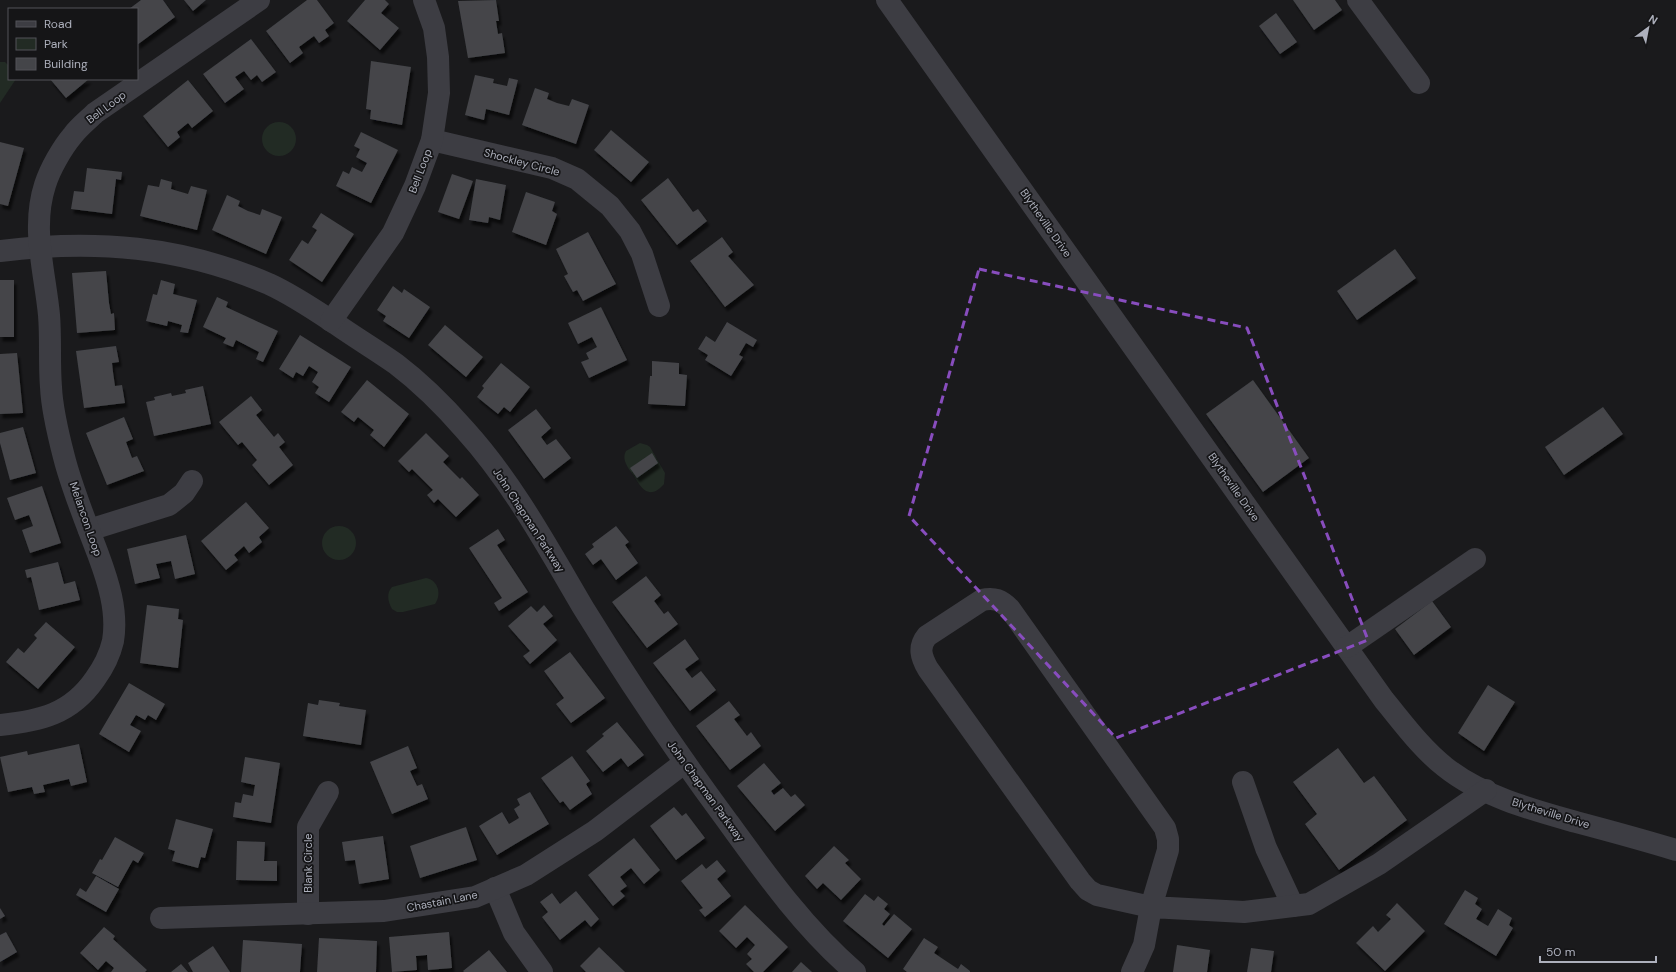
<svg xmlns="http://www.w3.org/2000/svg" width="1676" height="972" font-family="'DM Sans',sans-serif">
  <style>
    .green { fill: #222b24 }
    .building { fill: #444549; filter: url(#shadow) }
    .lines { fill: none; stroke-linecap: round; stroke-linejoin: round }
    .minor { stroke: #3d3d43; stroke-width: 22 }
    .marked { fill: none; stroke: #884dbe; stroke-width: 3; stroke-dasharray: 8 5; stroke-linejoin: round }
    .labels { text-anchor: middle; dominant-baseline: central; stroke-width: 3.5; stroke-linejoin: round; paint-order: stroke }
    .street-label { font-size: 11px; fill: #adb0bc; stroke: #151517 }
  </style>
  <defs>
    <filter id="shadow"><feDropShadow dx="2.5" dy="4.5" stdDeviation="1" flood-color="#0009"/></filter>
  </defs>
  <rect width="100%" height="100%" fill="#1a1a1c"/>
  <g class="green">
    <polygon points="0,62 5,62 9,66 9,79 16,79 0,103"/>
    <circle cx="279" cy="139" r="17"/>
    <path d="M640,443L647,445L650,447L665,473L664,484C650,500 642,490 634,476C629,469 621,460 626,451Z"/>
    <circle cx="339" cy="543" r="17"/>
    <path d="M426,578C438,580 442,594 435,604L403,612H397L392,609C388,602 386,593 392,587Z"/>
  </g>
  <g class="building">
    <polygon points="141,0 163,0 175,17 137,45 137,9 129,9"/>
    <polygon points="184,0 206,0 193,11"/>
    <polygon points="307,0 317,0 334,23 325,30 329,36 319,43 314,36 299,47 303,53 290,63 266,31"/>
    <polygon points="365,0 385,0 389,4 381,13 399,28 380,50 347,21"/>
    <polygon points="496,0 499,21 496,21 498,34 502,33 505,53 468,58 458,1"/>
    <polygon points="1293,0 1335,0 1342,10 1314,30"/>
    <polygon points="1276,13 1297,42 1280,54 1259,26"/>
    <polygon points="251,39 276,72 262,82 257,75 251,80 244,71 235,77 244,89 225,103 203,74"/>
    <polygon points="371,61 411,67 402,125 370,119 371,110 366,109"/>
    <polygon points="475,75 494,79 493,83 507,86 509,78 518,80 509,115 486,109 484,120 465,115"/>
    <polygon points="50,79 89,79 66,98"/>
    <polygon points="188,80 213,111 192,128 188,123 177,132 180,137 168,147 143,116"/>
    <polygon points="535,88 549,93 547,99 557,103 569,106 572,99 589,105 576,144 522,125"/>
    <polygon points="611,130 649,162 631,182 594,150"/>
    <polygon points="361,132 398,150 371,203 336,186 343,171 349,174 352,167 362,172 367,163 356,157 360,149 354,146"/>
    <polygon points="0,142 24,148 8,206 0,204"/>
    <polygon points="87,168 122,172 121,180 116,179 112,214 71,209 74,191 84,192"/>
    <polygon points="452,174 473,181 459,219 438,212"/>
    <polygon points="668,178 693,212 698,209 707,221 677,245 641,200"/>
    <polygon points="161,179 172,182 171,189 188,194 191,186 207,190 197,230 140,216 148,185 159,187"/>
    <polygon points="476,179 506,185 500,220 489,217 488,223 469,220"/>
    <polygon points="526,192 555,202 552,211 557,214 546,245 512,232"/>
    <polygon points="227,195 240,201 238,206 248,211 260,215 262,209 282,217 266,254 212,230"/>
    <polygon points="321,213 354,234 322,282 289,260 302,240 308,244 317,230 312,227"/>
    <polygon points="588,232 616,284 583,301 577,290 573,292 564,276 568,274 556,249"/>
    <polygon points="722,237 733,252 728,256 754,285 725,307 690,261"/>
    <polygon points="1395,249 1416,278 1357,320 1337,291"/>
    <polygon points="106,271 109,303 111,314 114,313 115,330 77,333 72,273"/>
    <rect x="0" y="280" width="14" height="57"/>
    <polygon points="161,280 175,284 173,294 197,300 188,333 180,332 182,325 168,321 167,326 146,321 153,294 157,295"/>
    <polygon points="393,286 402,293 404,289 430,307 409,338 383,321 386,316 377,310"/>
    <polygon points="217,297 228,302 226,307 278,331 263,362 256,359 259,352 236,340 233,347 223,343 226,338 203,327"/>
    <polygon points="601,307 627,360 589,378 581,362 589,359 586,353 597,347 592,337 578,344 568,323"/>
    <polygon points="727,322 757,340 753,347 746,343 739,355 743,357 731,376 705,360 708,355 698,349 706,336 715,342"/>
    <polygon points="445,325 483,357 466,377 428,345"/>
    <polygon points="300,335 351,367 329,402 315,393 319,387 312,382 318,372 309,366 303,376 296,372 293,378 279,369"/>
    <polygon points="116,346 119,362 112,363 113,372 115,386 122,385 125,403 84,408 76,351"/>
    <polygon points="17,353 23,413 0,414 0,354"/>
    <polygon points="652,361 679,363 679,374 687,375 685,406 648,404 650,376 652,376"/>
    <polygon points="501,363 530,387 510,412 504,407 498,414 477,397 484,388 482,386"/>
    <polygon points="367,380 409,414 384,447 370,435 374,430 358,417 354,422 341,412"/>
    <polygon points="1253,380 1309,458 1263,492 1206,414"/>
    <polygon points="203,386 211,424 154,436 146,402 155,400 154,397 171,393 172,396 186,393 185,390"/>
    <polygon points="251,396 262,410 256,415 274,437 278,433 285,442 279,447 293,465 269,485 252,465 257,460 242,442 238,445 219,422"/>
    <polygon points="1603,407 1623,434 1564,475 1545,447"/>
    <polygon points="536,409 551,428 541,437 547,445 556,439 571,458 544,479 508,430"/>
    <polygon points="124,417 133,439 126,442 132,458 137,456 144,471 107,485 86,433"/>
    <polygon points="23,427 36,473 10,480 0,443 0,433"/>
    <polygon points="426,433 449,456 443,462 460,479 462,477 479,495 456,517 438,499 434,503 427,495 433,490 412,469 409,472 398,461"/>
    <polygon points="652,453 658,463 637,478 630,468"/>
    <polygon points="42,486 61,543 30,553 22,530 33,526 29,515 15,520 7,498"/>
    <polygon points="246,502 269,528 259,537 262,542 249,553 244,546 234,555 238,560 226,570 201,541"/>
    <polygon points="616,526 629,542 625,545 638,563 616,580 601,559 593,565 585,554 594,547 592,544"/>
    <polygon points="498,529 505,540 497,545 528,592 499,611 494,603 502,598 469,548"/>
    <polygon points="186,535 195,574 175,579 171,561 156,564 160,578 135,584 127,549"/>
    <polygon points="58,562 64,584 75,581 80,600 39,610 31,577 27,578 25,570"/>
    <polygon points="646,576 661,595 654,601 664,614 668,611 678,624 647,648 612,602"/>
    <polygon points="1432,601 1451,627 1414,655 1395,629"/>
    <polygon points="147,605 179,609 178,619 183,620 178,668 140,663"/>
    <polygon points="544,605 553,616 543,624 557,640 530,664 523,656 530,651 508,626 531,606 537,612"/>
    <polygon points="46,622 75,647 38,689 6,662 18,648 24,653 37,638 34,635"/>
    <polygon points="685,639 699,659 685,669 692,678 701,671 716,690 690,711 653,663"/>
    <polygon points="570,652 605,698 571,723 556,704 564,698 544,671"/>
    <polygon points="129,683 165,704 156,720 148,715 145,720 136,715 130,725 141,731 129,752 99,734"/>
    <polygon points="1488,685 1515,702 1484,751 1458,733"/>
    <polygon points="319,700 340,703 339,706 366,710 361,745 303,736 308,703 318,705"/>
    <polygon points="729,701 740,715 734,719 747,736 751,732 761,746 730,770 696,726"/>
    <polygon points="617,722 644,755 628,767 621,758 603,772 586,751 604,736 602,734"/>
    <polygon points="79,744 87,782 71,786 69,779 43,785 45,792 34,794 32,787 8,792 0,757 27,751 28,755"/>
    <polygon points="408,746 417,768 410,771 417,786 422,784 428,799 392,814 370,762"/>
    <polygon points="1338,748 1364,783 1374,776 1407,820 1339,870 1305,824 1317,814 1293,782"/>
    <polygon points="572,756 590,781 586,784 592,794 570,810 563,801 560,803 541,778"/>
    <polygon points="245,757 280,763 271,823 233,817 235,802 241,803 243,794 253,796 255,785 241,782"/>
    <polygon points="764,763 781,783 771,791 774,795 783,788 791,797 795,794 805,805 775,831 737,786"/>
    <polygon points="530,792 549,824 497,855 479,826 502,812 509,824 519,818 514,809 520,805 517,799"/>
    <polygon points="674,807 682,816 686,813 705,838 676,860 650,826"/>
    <polygon points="176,819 213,829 205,858 201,857 198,868 172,861 175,851 168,849"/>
    <polygon points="466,827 477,860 420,878 410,846"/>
    <polygon points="383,836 389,879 359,884 355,860 345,861 342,842"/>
    <polygon points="115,837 144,853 138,863 133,860 118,887 92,873 100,859 102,860"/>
    <polygon points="634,838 660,870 644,884 631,868 620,877 627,886 620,891 625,896 613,906 588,875"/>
    <polygon points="237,841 265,842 264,861 277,861 277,881 236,880"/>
    <polygon points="834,846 849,860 845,863 861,879 841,900 823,883 817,889 805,876"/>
    <polygon points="717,860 726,871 717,879 731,896 705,917 699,910 703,908 681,881 702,864 706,869"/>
    <polygon points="96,876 119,889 106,912 76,895 80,888 86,892"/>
    <polygon points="1465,890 1478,898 1475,904 1482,909 1476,919 1488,926 1498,909 1512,918 1509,925 1513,928 1496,956 1444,924"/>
    <polygon points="576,891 599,919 591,927 585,920 560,940 542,917 548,912 540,902 552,893 560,904"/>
    <polygon points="865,894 874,901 878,896 888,904 884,909 890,914 882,924 884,926 894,914 912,929 888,958 843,921"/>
    <polygon points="1397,903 1425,931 1385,971 1356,943 1373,926 1378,932 1391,919 1386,915"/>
    <polygon points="745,905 788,947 763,972 754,972 746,964 752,959 747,954 755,945 747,937 736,948 719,931"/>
    <polygon points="0,908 5,916 0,919"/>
    <polygon points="104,927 115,936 113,939 147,970 145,972 111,972 114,968 106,961 98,970 80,953"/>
    <polygon points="6,932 17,952 0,962 0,935"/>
    <polygon points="449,932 452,968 428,970 427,955 416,956 417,970 392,972 389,937"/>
    <polygon points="319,938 377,941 376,972 317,972"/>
    <polygon points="924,938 938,947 934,953 958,969 961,964 970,971 970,972 907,972 903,969"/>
    <polygon points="243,940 302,944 300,972 241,972"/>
    <polygon points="1177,945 1210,950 1207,972 1173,972"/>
    <polygon points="213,946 230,972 193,972 188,963"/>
    <polygon points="599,947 625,972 586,972 580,966"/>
    <polygon points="1251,948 1274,951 1271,972 1247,972"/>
    <polygon points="489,950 507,972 464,972 463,971"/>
    <polygon points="801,962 812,972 792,972"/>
    <polygon points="181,964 188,972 171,972"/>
  </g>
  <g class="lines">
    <g class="minor">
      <path d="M887,0L1384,700C1403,723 1421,748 1445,767C1481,796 1533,810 1576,822C1610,831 1643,840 1676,850"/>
      <polyline points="1358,0 1419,83"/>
      <polyline points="432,140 552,168 577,179 610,206 630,231 642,254 659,306"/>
      <path d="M0,251C95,239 181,246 269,284C293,295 315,310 336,324C356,338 376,350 396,364C421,383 445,407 465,430C513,483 548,548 584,609C629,682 677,753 728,822C767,876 805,929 855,972"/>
      <polyline points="331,321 393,233 415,186 432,140 439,93 438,57 434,28 424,0"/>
      <polyline points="89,530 169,505 184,493 192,481"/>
      <polyline points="1347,647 1475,559"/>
      <path d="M0,725C40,721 71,714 95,679C103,668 110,654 113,641C118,611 108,581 98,554C86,522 72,489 64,457C58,434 52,410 51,387C49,363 51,339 49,315C45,272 31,228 45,185C50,169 62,148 73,135C79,127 88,120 95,113L259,0"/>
      <polyline points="1243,782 1266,848 1293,906"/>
      <polyline points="495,888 514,933 542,972"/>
      <polyline points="308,914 308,827 328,792"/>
      <polyline points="161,918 384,911 475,897 526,875 595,831 684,763"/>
      <path d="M1132,972L1144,945L1151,907L1168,850V839L1165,828L1010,609C1001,600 994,597 982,600L927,636C918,647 921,657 928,669L1080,881L1088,890L1097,895L1151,907L1244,912L1309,904L1379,864L1486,790"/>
    </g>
  </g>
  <path class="marked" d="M979,269L1247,328L1368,640L1116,738L909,516Z"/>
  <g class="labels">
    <g class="street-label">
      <text transform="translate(106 107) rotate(-37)">Bell Loop</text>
      <text transform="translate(522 162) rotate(15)">Shockley Circle</text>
      <text transform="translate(420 171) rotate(-69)">Bell Loop</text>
      <text transform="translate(1046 223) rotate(55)">Blytheville Drive</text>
      <text transform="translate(1234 487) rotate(55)">Blytheville Drive</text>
      <text transform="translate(86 519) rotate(71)">Melancon Loop</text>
      <text transform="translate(529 520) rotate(57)">John Chapman Parkway</text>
      <text transform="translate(706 791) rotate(54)">John Chapman Parkway</text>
      <text transform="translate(1551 813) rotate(17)">Blytheville Drive</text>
      <text transform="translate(308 863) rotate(-90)">Blank Circle</text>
      <text transform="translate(442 901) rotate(-11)">Chastain Lane</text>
    </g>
  </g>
  <rect x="8" y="8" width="130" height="72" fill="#151517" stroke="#525359"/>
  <rect x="16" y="21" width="20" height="6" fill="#3d3d43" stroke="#525359"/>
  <text x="44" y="28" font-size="12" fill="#adb0bc">Road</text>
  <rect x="16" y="38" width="20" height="12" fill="#222b24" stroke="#525359"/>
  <text x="44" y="48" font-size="12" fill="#adb0bc">Park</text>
  <rect x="16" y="58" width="20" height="12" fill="#444549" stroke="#525359"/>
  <text x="44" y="68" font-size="12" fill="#adb0bc">Building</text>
  <g transform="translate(1648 28) rotate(32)" stroke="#151517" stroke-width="3" paint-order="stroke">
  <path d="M0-3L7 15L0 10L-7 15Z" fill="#adb0bc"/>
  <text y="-6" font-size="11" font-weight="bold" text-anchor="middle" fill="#adb0bc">N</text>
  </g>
  <path d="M1540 956v6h116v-6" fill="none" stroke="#adb0bc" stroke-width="2"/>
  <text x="1546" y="956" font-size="12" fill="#adb0bc" stroke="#151517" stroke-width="3" paint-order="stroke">50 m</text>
</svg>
